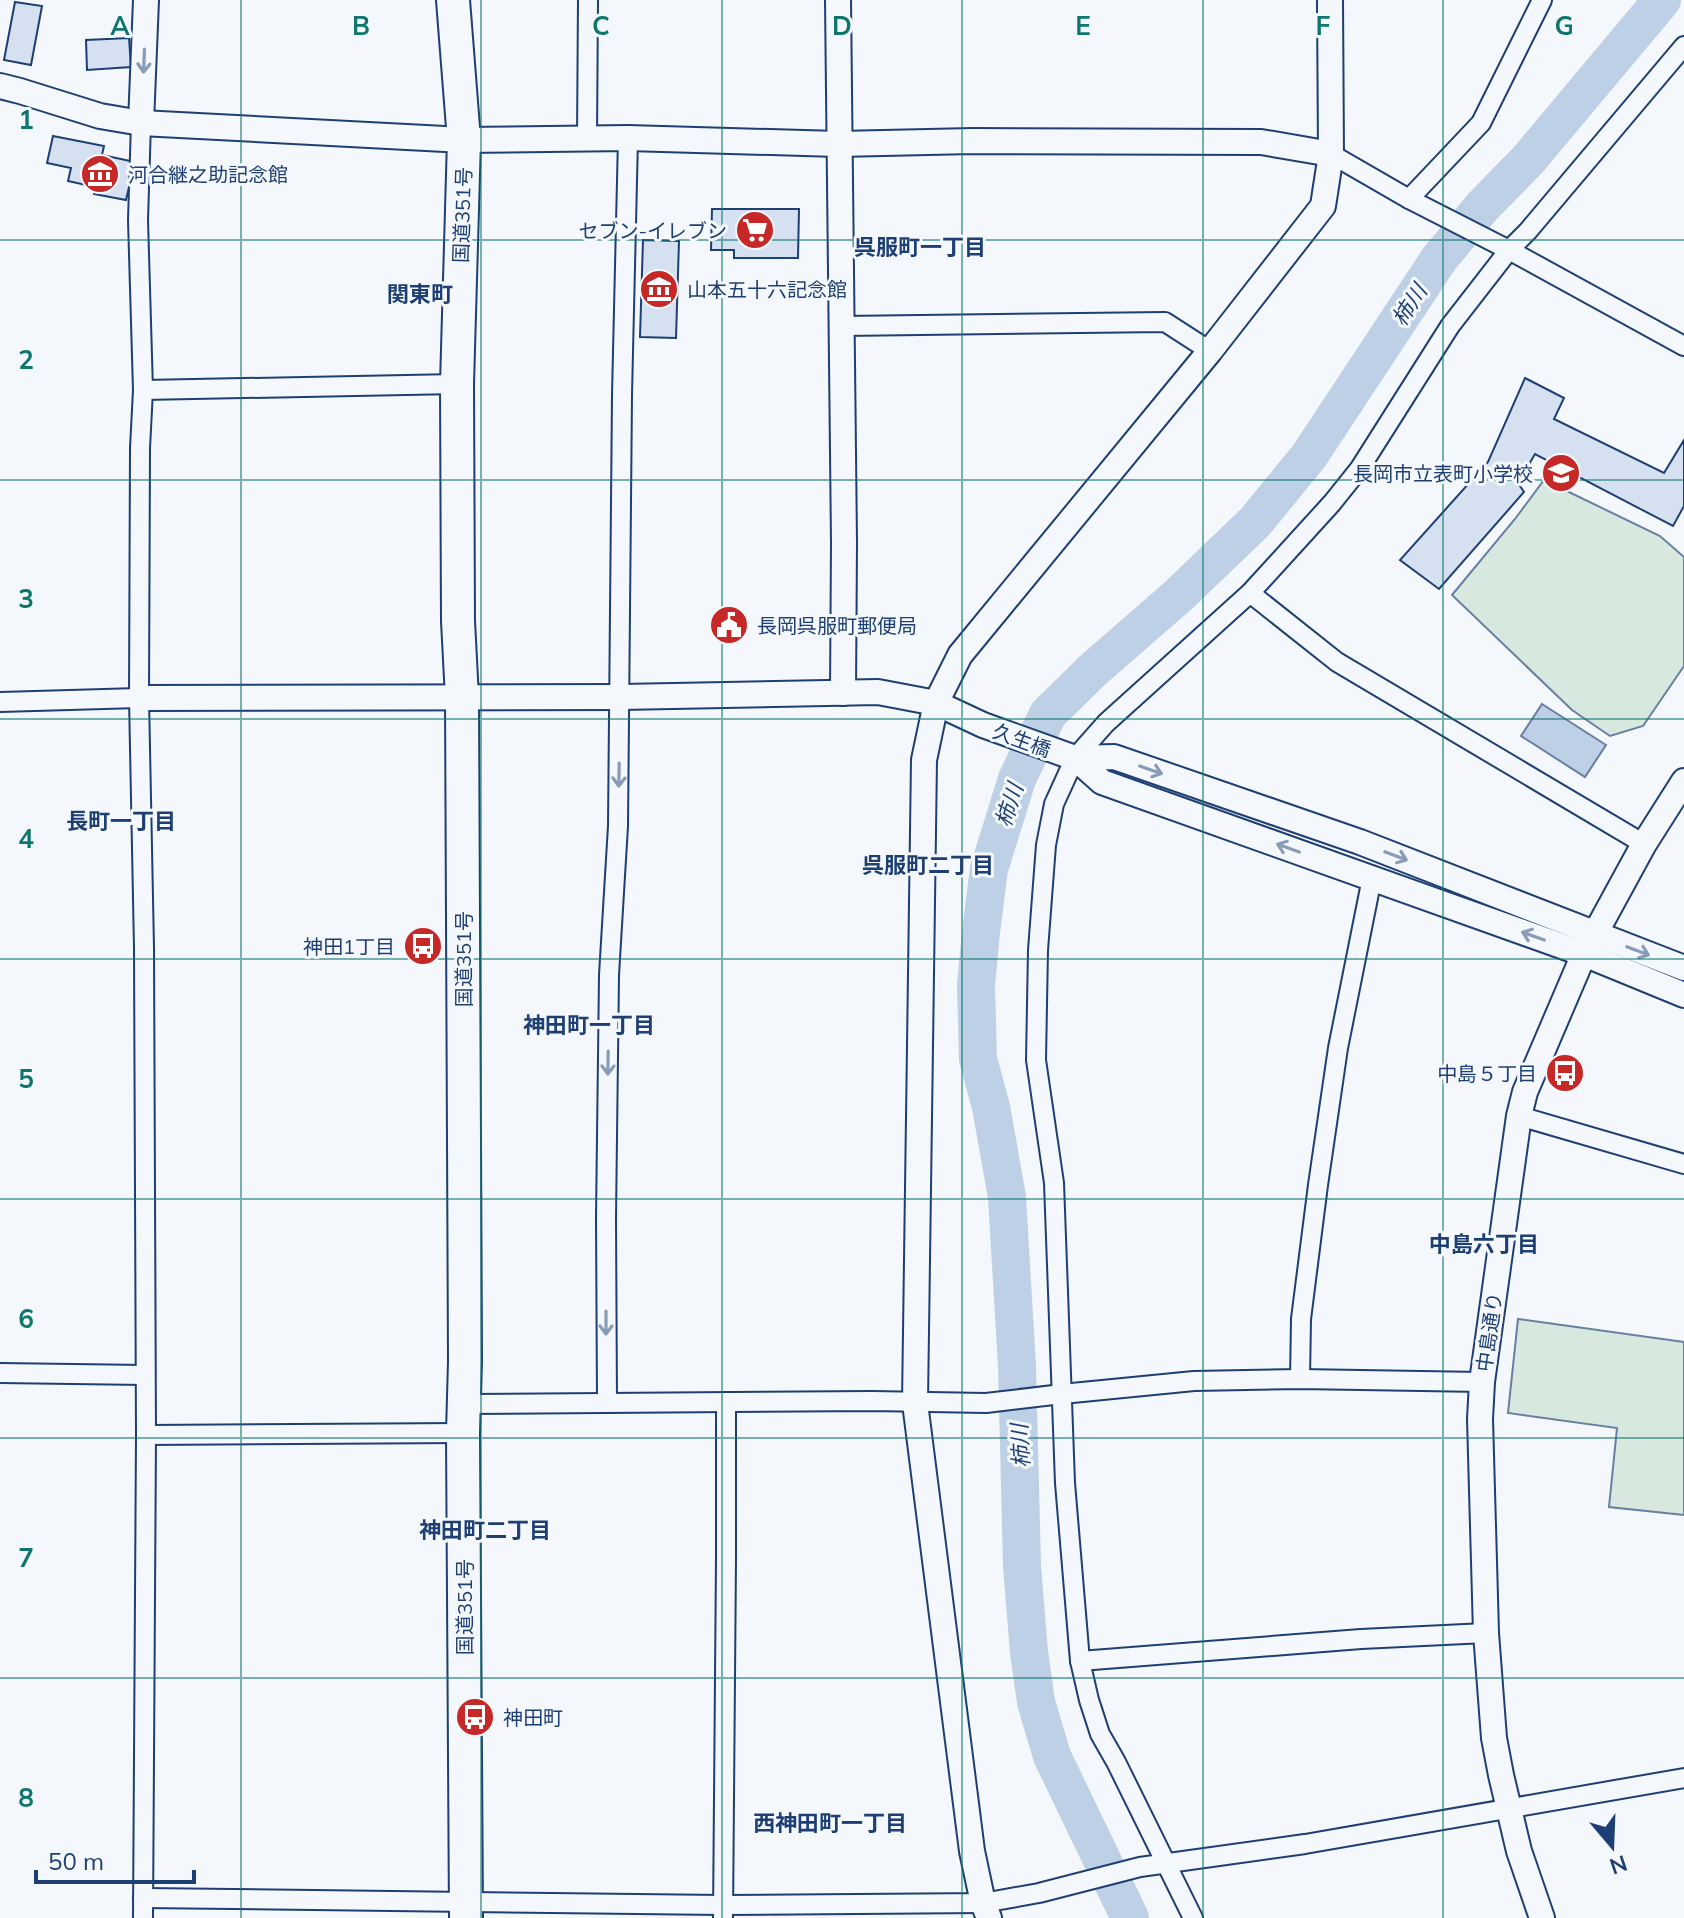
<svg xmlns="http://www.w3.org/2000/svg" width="1684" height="1918" font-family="Mulish,'Noto Sans JP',sans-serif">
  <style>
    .green { fill: #d7e8df; stroke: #687fa3; stroke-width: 2 }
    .water { fill: #bed0e5; stroke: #687fa3; stroke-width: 2 }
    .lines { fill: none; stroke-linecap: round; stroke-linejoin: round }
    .river { stroke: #bed0e5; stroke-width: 38 }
    .building { fill: #d5e0f0; stroke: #1d3f73; stroke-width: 2 }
    .minor-casing { stroke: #1d3f73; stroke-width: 22 }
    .tertiary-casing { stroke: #1d3f73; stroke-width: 28 }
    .trunk-casing { stroke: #1d3f73; stroke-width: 36 }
    .minor { stroke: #f4f7fb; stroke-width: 18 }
    .tertiary { stroke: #f4f7fb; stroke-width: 24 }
    .trunk { stroke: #f4f7fb; stroke-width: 32 }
    .oneway { stroke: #889bb7 }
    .grid { fill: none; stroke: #0f766e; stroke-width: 2; stroke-opacity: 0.55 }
    .labels { text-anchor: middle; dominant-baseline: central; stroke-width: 6; stroke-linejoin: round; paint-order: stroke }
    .poi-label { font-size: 20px; fill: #1d3f73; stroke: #f4f7fb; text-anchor: start }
    .street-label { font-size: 20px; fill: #1d3f73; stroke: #f4f7fb }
    .neighbourhood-label { font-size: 22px; font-weight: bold; fill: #1d3f73; stroke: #f4f7fb }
    .water-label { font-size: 22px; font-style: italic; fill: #1d3f73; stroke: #f4f7fb }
    .grid-label { font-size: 26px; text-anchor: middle; font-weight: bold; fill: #0f766e; stroke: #f4f7fb; stroke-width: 6; stroke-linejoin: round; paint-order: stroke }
  </style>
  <rect width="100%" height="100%" fill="#f4f7fb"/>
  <g class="green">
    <polygon points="1544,480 1660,536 1684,557 1684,666 1643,726 1610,736 1572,710 1452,595 1515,519"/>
    <polygon points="1518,1319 1684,1342 1684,1515 1609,1507 1617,1428 1508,1413"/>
  </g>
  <polygon class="water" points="1542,704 1606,745 1585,777 1521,736"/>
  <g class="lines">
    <polyline class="river" points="1130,1918 1052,1756 1036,1702 1029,1652 1022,1566 1017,1366 1007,1197 991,1107 978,1059 976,985 981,932 989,869 1017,779 1048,714 1093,670 1179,595 1255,522 1309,456 1439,259 1482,207 1528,160 1662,0"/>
  </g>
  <g class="building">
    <polygon points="15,2 42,6 31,65 4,60"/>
    <polygon points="129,38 131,67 87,70 86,40"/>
    <polygon points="53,136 104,146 102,155 135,162 126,200 94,194 95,187 68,181 71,168 47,163"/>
    <polygon points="712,209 799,209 798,258 734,258 734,250 711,250"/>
    <polygon points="643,240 679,241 676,338 640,337"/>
    <polygon points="1525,378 1564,398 1554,419 1664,473 1684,440 1684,506 1673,526 1535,454 1518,483 1524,492 1439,589 1400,560 1488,462"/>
  </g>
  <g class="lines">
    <g class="minor-casing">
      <g id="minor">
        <polyline points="141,123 138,220 143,390 140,448 139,698 144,948 146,1435 143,1918"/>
        <polyline points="587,138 588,0"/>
        <polyline points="1331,154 1409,199 1481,123 1542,0"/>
        <polyline points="1409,199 1509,250 1684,346"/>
        <polyline points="842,326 1165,322 1210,351"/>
        <polyline points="143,390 457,384"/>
        <polyline points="1250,593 1337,662 1644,844"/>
        <polyline points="0,702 139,698"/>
        <polyline points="1519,1116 1684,1164"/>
        <polyline points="0,1373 145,1375"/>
        <polyline points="1300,1379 1301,1319 1318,1185 1338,1048 1372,878"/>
        <polyline points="607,1401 606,1218 609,975 618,826 622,395 628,138"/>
        <polyline points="464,1404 872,1401 986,1403 1062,1394 1194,1381 1300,1379 1482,1382"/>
        <polyline points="146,1435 463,1433"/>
        <polyline points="1080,1661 1361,1639 1486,1633"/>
        <polyline points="143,1898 722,1905 983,1903 1039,1893 1140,1867 1305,1844 1684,1778"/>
        <polyline points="723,1918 726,1558 726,1402"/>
        <polyline points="1193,1918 1116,1762 1100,1734 1089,1700 1080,1661 1065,1483 1054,1183 1036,1060 1038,950 1046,845 1054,804 1075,758 1106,723 1250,593 1332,503 1360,468 1450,326 1509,250 1528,231 1684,46"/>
      </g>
    </g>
    <g class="tertiary-casing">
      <g id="tertiary">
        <polyline points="838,0 844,543 843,693"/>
        <polyline points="0,86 20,91 100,116 141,123 464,140 628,138 838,144 973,141 1261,142 1331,154"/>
        <polyline points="141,123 146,0"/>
        <polyline points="139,698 621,697 878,692 936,703 983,725 1075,758 1114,757 1360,842 1684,968"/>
        <polyline points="1075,758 1102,782 1584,954 1684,995"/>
        <polyline points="989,1918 983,1903 972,1851 915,1403 924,760 936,703 960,655 1210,351 1323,206 1331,154 1330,0"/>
        <polyline points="1542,1918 1519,1851 1501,1775 1494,1738 1486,1633 1480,1419 1482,1382 1519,1116 1525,1092 1584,954 1644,844 1684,781"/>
      </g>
    </g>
    <g class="trunk-casing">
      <polyline id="trunk" points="453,0 464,140 457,384 458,621 462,698 465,1361 463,1433 466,1918"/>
    </g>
    <use href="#minor" class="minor"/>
    <use href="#tertiary" class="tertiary"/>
    <use href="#trunk" class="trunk"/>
  </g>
  <defs><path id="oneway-shaft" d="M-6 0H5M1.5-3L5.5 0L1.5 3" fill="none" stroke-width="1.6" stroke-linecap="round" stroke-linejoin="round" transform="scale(2)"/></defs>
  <g class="oneway">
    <use href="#oneway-shaft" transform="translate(144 61) rotate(92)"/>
    <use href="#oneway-shaft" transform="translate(1151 770) rotate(19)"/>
    <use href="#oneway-shaft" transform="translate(619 775) rotate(91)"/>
    <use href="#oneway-shaft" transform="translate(1288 848) rotate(-160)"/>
    <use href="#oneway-shaft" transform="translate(1396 856) rotate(21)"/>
    <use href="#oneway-shaft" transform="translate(1533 936) rotate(-160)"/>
    <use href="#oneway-shaft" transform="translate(1638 951) rotate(21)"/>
    <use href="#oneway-shaft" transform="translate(608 1063) rotate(91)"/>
    <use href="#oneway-shaft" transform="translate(606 1323) rotate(90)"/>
  </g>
  <path class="grid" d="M241,0V1918M481,0V1918M722,0V1918M962,0V1918M1203,0V1918M1443,0V1918M0,240H1684M0,480H1684M0,719H1684M0,959H1684M0,1199H1684M0,1438H1684M0,1678H1684"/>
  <defs>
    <g id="museum-disc" transform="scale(2)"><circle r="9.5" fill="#c62828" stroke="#f4f7fb"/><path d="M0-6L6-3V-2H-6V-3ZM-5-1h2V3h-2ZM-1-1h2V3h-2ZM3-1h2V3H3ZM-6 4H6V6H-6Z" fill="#fff"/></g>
    <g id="supermarket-disc" transform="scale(2)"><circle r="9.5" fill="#c62828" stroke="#f4f7fb"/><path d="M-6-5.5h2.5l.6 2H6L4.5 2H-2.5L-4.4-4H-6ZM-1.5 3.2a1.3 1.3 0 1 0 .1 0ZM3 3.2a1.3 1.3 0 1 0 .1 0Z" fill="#fff"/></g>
    <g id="school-disc" transform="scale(2)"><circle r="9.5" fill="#c62828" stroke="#f4f7fb"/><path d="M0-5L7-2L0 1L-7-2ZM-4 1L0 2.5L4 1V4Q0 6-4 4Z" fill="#fff"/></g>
    <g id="civic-disc" transform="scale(2)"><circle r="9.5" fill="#c62828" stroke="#f4f7fb"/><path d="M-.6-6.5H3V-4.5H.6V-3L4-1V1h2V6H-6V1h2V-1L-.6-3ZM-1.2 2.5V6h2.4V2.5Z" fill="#fff"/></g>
    <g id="bus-disc" transform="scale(2)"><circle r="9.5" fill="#c62828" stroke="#f4f7fb"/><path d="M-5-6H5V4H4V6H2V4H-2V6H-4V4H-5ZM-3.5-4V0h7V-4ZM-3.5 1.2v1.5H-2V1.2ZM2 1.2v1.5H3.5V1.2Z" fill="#fff"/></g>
  </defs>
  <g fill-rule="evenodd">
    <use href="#museum-disc" x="100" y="174"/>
    <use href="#supermarket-disc" x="755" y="230"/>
    <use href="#museum-disc" x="659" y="289"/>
    <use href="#school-disc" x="1561" y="473"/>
    <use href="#civic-disc" x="729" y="625"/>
    <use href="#bus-disc" x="423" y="946"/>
    <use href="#bus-disc" x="1565" y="1073"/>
    <use href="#bus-disc" x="475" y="1717"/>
  </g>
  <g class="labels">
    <g class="poi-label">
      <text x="128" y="174">河合継之助記念館</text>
      <text x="727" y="230" text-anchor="end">セブン-イレブン</text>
      <text x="687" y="289">山本五十六記念館</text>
      <text x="1533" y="473" text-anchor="end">長岡市立表町小学校</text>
      <text x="757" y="625">長岡呉服町郵便局</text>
      <text x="395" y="946" text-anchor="end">神田1丁目</text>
      <text x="1537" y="1073" text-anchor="end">中島５丁目</text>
      <text x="503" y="1717">神田町</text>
    </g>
    <g class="street-label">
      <text transform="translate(462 215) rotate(-88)">国道351号</text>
      <text transform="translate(1022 740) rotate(20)">久生橋</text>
      <text transform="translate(463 959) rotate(-90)">国道351号</text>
      <text transform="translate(1489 1332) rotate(-82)">中島通り</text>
      <text transform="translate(464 1607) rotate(-90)">国道351号</text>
    </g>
    <g class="neighbourhood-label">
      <text x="920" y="247">呉服町一丁目</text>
      <text x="420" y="294">関東町</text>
      <text x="121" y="821">長町一丁目</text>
      <text x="928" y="865">呉服町二丁目</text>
      <text x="589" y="1025">神田町一丁目</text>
      <text x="1484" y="1244">中島六丁目</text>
      <text x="485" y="1530">神田町二丁目</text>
      <text x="830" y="1823">西神田町一丁目</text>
    </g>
    <g class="water-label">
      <text transform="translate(1409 305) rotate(-57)">柿川</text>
      <text transform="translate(1009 805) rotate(-72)">柿川</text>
      <text transform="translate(1020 1446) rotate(-93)">柿川</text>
    </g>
  </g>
  <g class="grid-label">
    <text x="120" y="35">A</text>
    <text x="361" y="35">B</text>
    <text x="601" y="35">C</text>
    <text x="842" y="35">D</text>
    <text x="1083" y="35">E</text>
    <text x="1323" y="35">F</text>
    <text x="1564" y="35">G</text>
    <text x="26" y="129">1</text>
    <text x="26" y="369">2</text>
    <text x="26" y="608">3</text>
    <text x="26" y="848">4</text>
    <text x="26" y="1088">5</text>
    <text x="26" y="1328">6</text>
    <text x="26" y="1567">7</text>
    <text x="26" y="1807">8</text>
  </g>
  <g transform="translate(1612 1846) rotate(161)" stroke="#f4f7fb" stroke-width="6" paint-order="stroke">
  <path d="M0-6L14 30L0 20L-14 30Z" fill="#1d3f73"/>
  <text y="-12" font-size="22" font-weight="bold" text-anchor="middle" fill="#1d3f73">N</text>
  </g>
  <path d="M36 1870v12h158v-12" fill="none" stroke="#1d3f73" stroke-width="4"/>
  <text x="48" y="1870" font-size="24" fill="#1d3f73" stroke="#f4f7fb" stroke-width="6" paint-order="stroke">50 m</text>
</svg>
